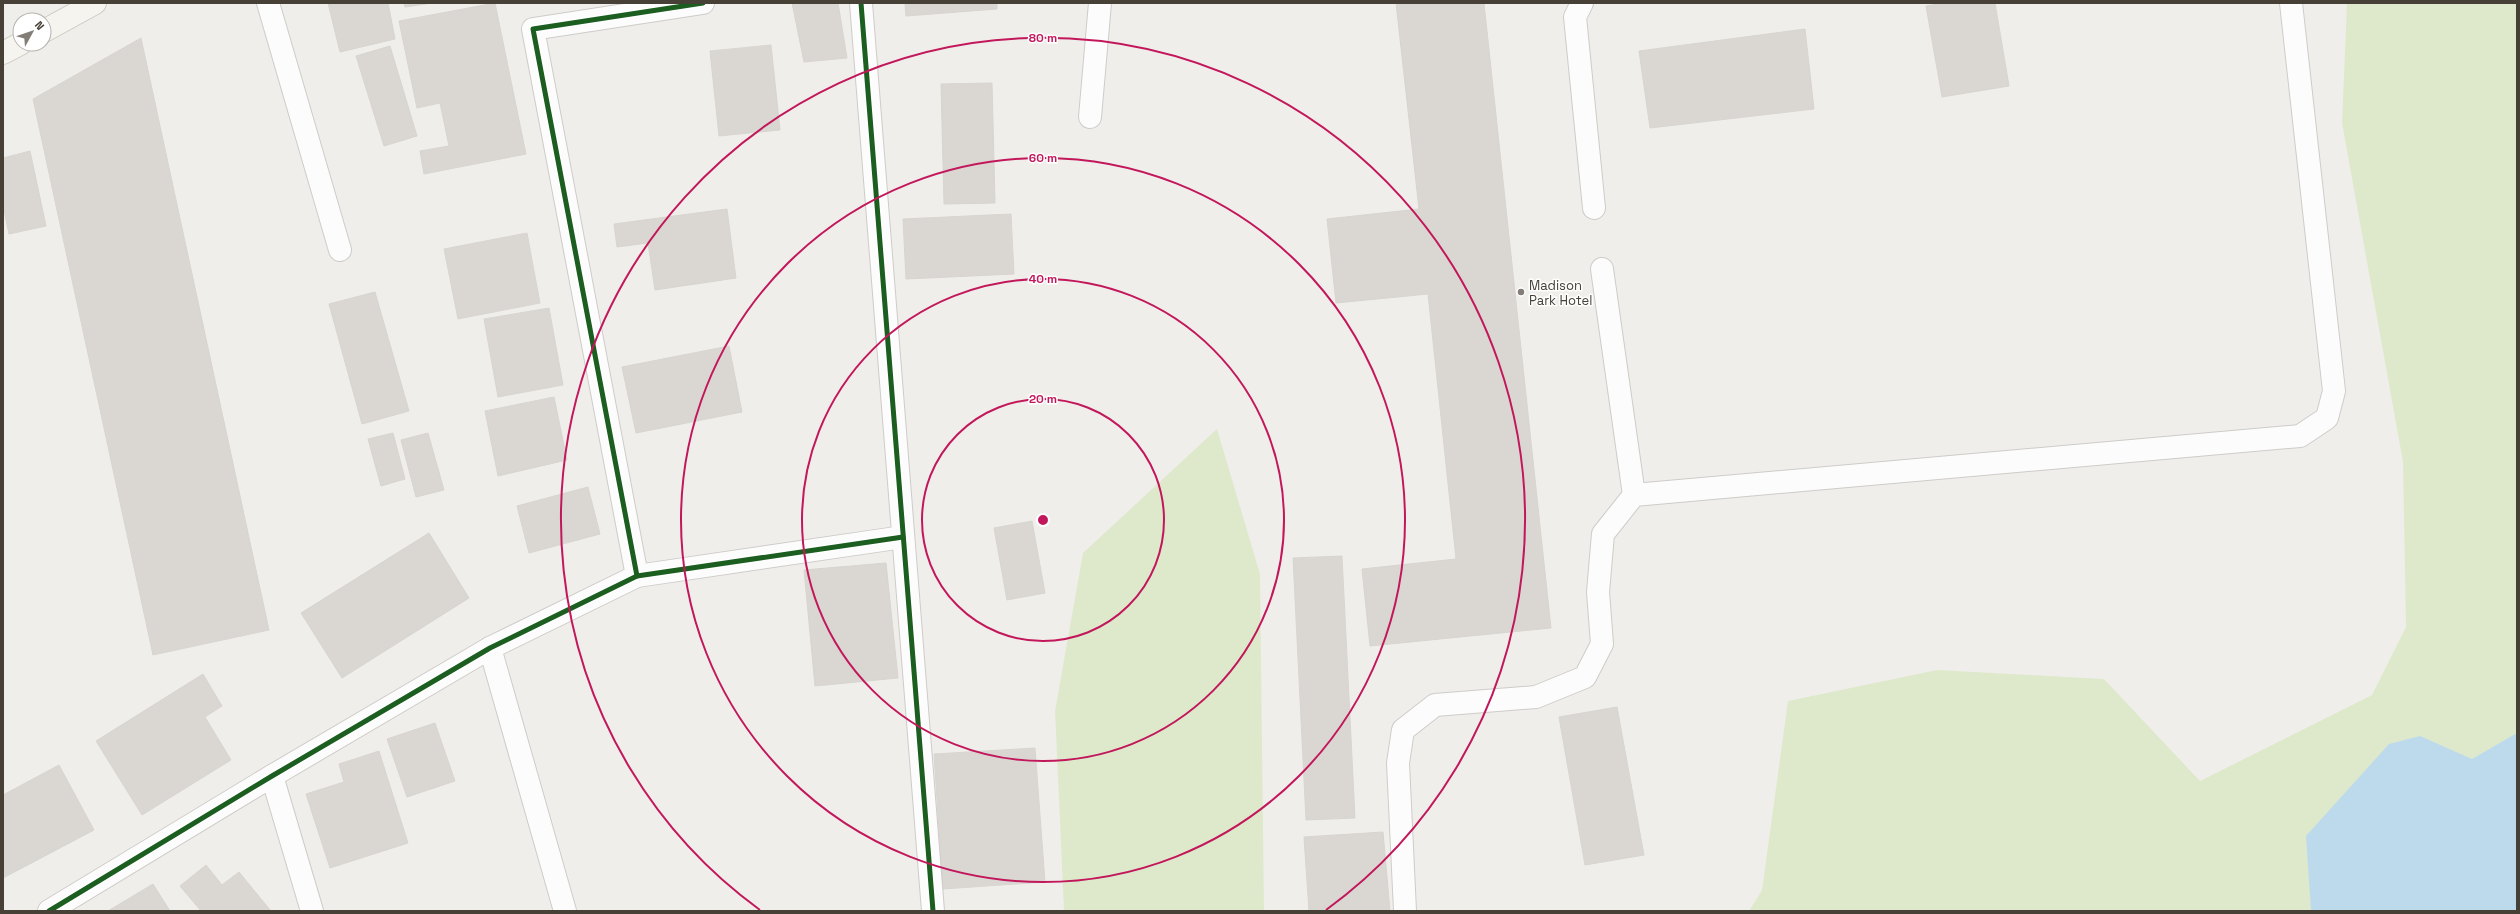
<svg xmlns="http://www.w3.org/2000/svg" width="2520" height="914" font-family="'Space Grotesk',sans-serif">
  <style>
    .green { fill: #dee9cc }
    .water { fill: #bddaec }
    .building { fill: #dad7d3; stroke: #d8d5d0 }
    .lines { fill: none; stroke-linecap: round; stroke-linejoin: round }
    .service-casing { stroke: #ceccc8; stroke-width: 24 }
    .minor-casing { stroke: #ceccc8; stroke-width: 24 }
    .secondary-casing { stroke: #cecbc2; stroke-width: 24 }
    .service { stroke: #fdfcfc; stroke-width: 22 }
    .minor { stroke: #fdfcfc; stroke-width: 22 }
    .secondary { stroke: #f6f4ef; stroke-width: 22 }
    .cycleway-casing { stroke: #fff; stroke-width: 8 }
    .cycleway { stroke: #1b5e20; stroke-width: 5 }
    .ring { fill: none; stroke: #c2185b; stroke-width: 2 }
    .poi-dot { fill: #827d76; stroke: #fff; stroke-width: 1.5 }
    .labels { text-anchor: middle; dominant-baseline: central; stroke-width: 3; stroke-linejoin: round; paint-order: stroke }
    .poi-label { font-size: 13px; fill: #464037; stroke: #fff; text-anchor: start }
    .centre { fill: #c2185b; stroke: #fff; stroke-width: 2 }
    .ring-label { font-size: 12px; text-anchor: middle; font-weight: bold; fill: #c2185b; stroke: #fff; stroke-width: 3; stroke-linejoin: round; paint-order: stroke }
  </style>
  <rect width="100%" height="100%" fill="#f0eeeb"/>
  <g class="green">
    <polygon points="2347,3 2514,3 2517,6 2517,911 1749,911 1762,890 1788,701 1937,670 2104,679 2200,781 2372,695 2406,627 2403,462 2342,123"/>
    <polygon points="1217,429 1260,574 1264,911 1064,911 1055,711 1083,553"/>
  </g>
  <polygon class="water" points="2517,733 2517,911 2311,911 2306,836 2389,744 2420,736 2472,759"/>
  <g class="building">
    <polygon points="328,3 388,3 395,39 340,52"/>
    <polygon points="404,3 432,3 405,7"/>
    <polygon points="495,3 526,154 424,174 420,151 449,146 440,103 417,108 399,21"/>
    <polygon points="792,3 838,3 847,58 804,62"/>
    <polygon points="905,3 997,3 997,9 906,16"/>
    <polygon points="1396,3 1484,3 1551,628 1370,646 1362,569 1456,559 1428,294 1336,303 1327,219 1419,209"/>
    <polygon points="1944,3 1995,3 2009,86 1942,97 1926,6"/>
    <polygon points="1805,29 1814,109 1650,128 1639,51"/>
    <polygon points="141,38 269,630 153,655 33,99"/>
    <polygon points="771,45 780,130 719,136 710,51"/>
    <polygon points="390,46 417,136 384,146 356,56"/>
    <polygon points="992,83 995,203 944,204 941,84"/>
    <polygon points="30,151 46,226 9,234 3,205 3,158"/>
    <polygon points="727,209 736,278 655,290 648,243 617,247 614,224"/>
    <polygon points="1011,214 1014,274 906,279 903,219"/>
    <polygon points="527,233 540,303 458,319 444,249"/>
    <polygon points="375,292 409,411 362,424 329,304"/>
    <polygon points="549,308 563,385 498,397 484,319"/>
    <polygon points="729,346 742,412 636,433 622,367"/>
    <polygon points="554,397 567,460 498,476 485,411"/>
    <polygon points="393,433 405,479 381,486 368,439"/>
    <polygon points="428,433 444,490 416,497 401,440"/>
    <polygon points="588,487 600,534 529,553 517,506"/>
    <polygon points="1032,521 1045,593 1007,600 994,528"/>
    <polygon points="429,533 469,598 342,678 301,613"/>
    <polygon points="1342,556 1355,818 1306,820 1293,558"/>
    <polygon points="886,563 898,678 815,686 804,570"/>
    <polygon points="203,674 222,706 205,717 231,760 142,815 96,741"/>
    <polygon points="1617,707 1644,855 1585,865 1559,717"/>
    <polygon points="435,723 455,781 407,797 387,739"/>
    <polygon points="1035,748 1045,882 943,889 934,754"/>
    <polygon points="379,751 408,843 330,868 306,794 344,782 339,764"/>
    <polygon points="59,765 94,830 3,878 3,795"/>
    <polygon points="1383,832 1390,911 1309,911 1304,837"/>
    <polygon points="206,865 222,885 239,872 271,911 201,911 180,886"/>
    <polygon points="153,884 170,911 108,911"/>
  </g>
  <g class="lines">
    <g class="service-casing">
      <g id="service">
        <polyline points="268,3 340,250"/>
        <polyline points="1582,3 1575,17 1594,208"/>
        <polyline points="1090,117 1100,3"/>
        <polyline points="1602,269 1634,495"/>
        <polyline points="1405,911 1398,763 1403,730 1435,705 1536,697 1585,677 1602,644 1598,592 1603,534 1634,495 2300,436 2327,418 2334,391 2291,3"/>
      </g>
    </g>
    <g class="minor-casing">
      <g id="minor">
        <polyline points="861,3 933,911"/>
        <polyline points="637,576 533,29 703,3"/>
        <polyline points="490,648 565,911"/>
        <polyline points="272,776 312,911"/>
        <polyline points="49,911 272,776 490,648 637,576 903,537"/>
      </g>
    </g>
    <g class="secondary-casing">
      <g id="secondary">
        <polyline points="44,31 95,3"/>
        <polyline points="3,53 20,44"/>
      </g>
    </g>
    <use href="#service" class="service"/>
    <use href="#minor" class="minor"/>
    <use href="#secondary" class="secondary"/>
    <g class="cycleway-casing">
      <g id="cycleway">
        <polyline points="861,3 933,911"/>
        <polyline points="637,576 533,29 703,3"/>
        <polyline points="49,911 272,776 490,648 637,576 903,537"/>
      </g>
    </g>
    <use href="#cycleway" class="cycleway"/>
  </g>
  <g class="ring">
    <circle cx="1043" cy="520" r="121"/>
    <circle cx="1043" cy="520" r="241"/>
    <circle cx="1043" cy="520" r="362"/>
    <path d="M760 910A482 482 0 1 1 1326 910"/>
  </g>
  <circle class="poi-dot" cx="1521" cy="292" r="4"/>
  <g class="labels">
    <g class="poi-label">
      <text x="1529" y="285">Madison<tspan x="1529" dy="15">Park Hotel</tspan></text>
    </g>
  </g>
  <circle cx="1043" cy="520" r="6" class="centre"/>
  <g class="ring-label">
    <text x="1043" y="42">80 m</text>
    <text x="1043" y="162">60 m</text>
    <text x="1043" y="283">40 m</text>
    <text x="1043" y="403">20 m</text>
  </g>
  <rect width="2520" height="914" fill="none" stroke="#464037" stroke-width="8"/>
  <g transform="translate(32 32) rotate(50)"><circle r="19" fill="#ffffff" stroke="#b5b3af"/>
  <path d="M0-3L7 15L0 10L-7 15Z" fill="#827d76"/>
  <text y="-6" font-size="11" font-weight="bold" text-anchor="middle" fill="#464037">N</text>
  </g>
</svg>
